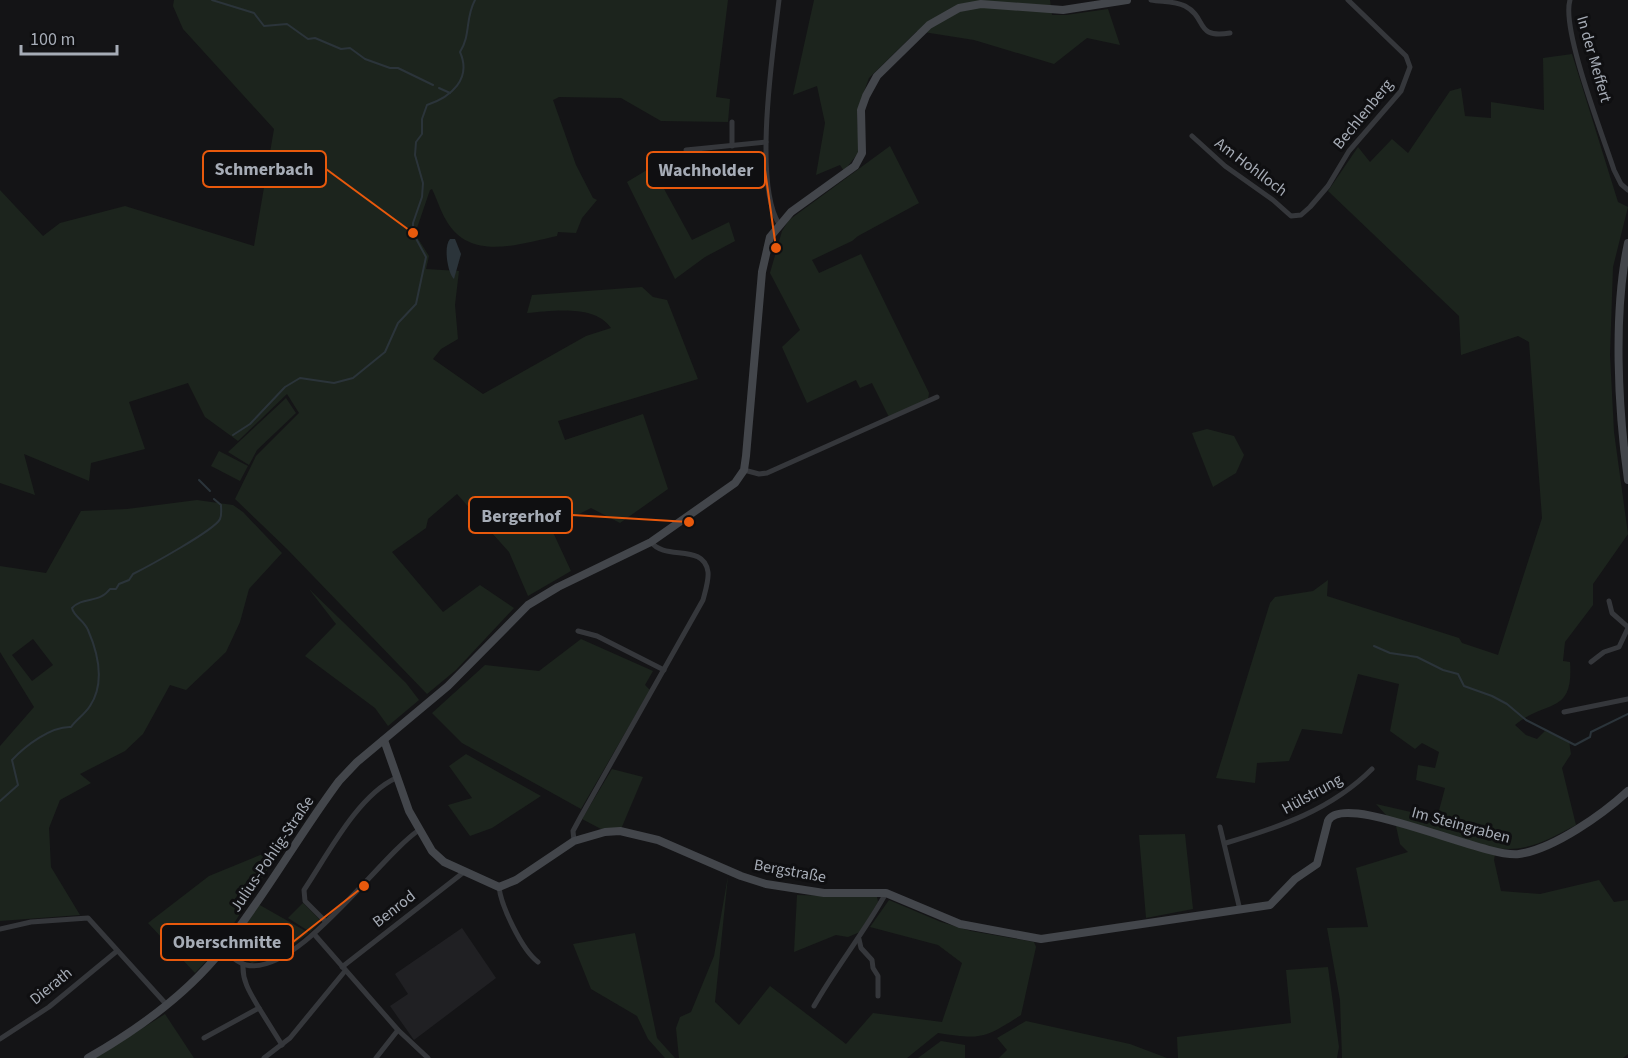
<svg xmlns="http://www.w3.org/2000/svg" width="1628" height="1058" font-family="'Source Sans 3',sans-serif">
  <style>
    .built { fill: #202023 }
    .green { fill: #1c241d; fill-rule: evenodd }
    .water { fill: #2b343a }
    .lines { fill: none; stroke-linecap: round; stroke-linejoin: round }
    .stream { stroke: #2b343a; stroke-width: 2 }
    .street { stroke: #35373b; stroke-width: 5 }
    .secondary { stroke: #43464b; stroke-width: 8 }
    .labels { text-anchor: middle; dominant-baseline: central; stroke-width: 6; stroke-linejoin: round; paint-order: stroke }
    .street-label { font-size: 16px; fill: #a6acb6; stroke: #0f0f11 }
    .leader { fill: none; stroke: #e8590c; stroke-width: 2 }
    .callout-dot { fill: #e8590c; stroke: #0f0f11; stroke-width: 2 }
    .callout { fill: #0f0f11; stroke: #e8590c; stroke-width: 2 }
    .callout-label { font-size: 18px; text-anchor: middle; font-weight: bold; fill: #a6acb6 }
  </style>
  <rect width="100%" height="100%" fill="#141416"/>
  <polygon class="built" points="462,928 496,978 414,1040 390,1006 408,994 395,974"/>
  <g class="green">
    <path d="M174,0H728L716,97L730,99L728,122L661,121L621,98L559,97L553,100L576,165L593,198L597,200L582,218L576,233L558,232L557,236C520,244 469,262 446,220C440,210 437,199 432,189L430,190L417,228V237L429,256L426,269L459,271L455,305L458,339L441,349L433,359L483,394L586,336L611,328C595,304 552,311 527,313L532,295L642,287L653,297L667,300L698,379L558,421L565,440L643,414L668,489L620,523L591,508L551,528L571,571L528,596L509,552L457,494L428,519L426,528L392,552L443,612L480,585L514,608L456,670L427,694L287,549L235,499L256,456L299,413L287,394L238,441L205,417L188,383L129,402L145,449L91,463L89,481L24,454L35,495L0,483V190L43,236L60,223L125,206L254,246L274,129L183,29L173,6Z"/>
    <polygon points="814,0 1050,0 1052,15 1066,15 1108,9 1120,45 1087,38 1054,64 974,40 917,31 869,78 857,111 859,152 844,171 840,165 816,175 825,123 817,86 793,95"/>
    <path d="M1572,54L1618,202L1628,207L1613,267L1610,355L1614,432L1628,534L1593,584V605L1565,642L1563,661L1570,662C1574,716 1546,699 1515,725L1526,735L1537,739L1545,731L1569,741L1571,754L1562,768L1576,825C1549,839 1527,853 1496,848L1494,860L1501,891L1540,894L1599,880L1614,902L1628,900V1054L1623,1058H1342L1340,1000L1327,928L1368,927L1356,868L1408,852L1400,844L1396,826L1376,804L1437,818L1445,788L1416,780L1418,765L1435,768L1439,752L1422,743L1415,749L1390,731L1399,684L1358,674L1342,734L1302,729L1289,761L1257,763L1255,783L1216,778L1270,603L1275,597L1313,591L1328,580L1327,596L1459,638L1462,643L1498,655L1542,518L1529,342L1518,336L1461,355L1459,316L1328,191L1358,147L1370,162L1392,139L1408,153L1450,91L1461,88L1465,116L1491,118V102L1544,110L1543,58Z"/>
    <polygon points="890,146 919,203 858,236 852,241 812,260 819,273 861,254 929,393 928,400 889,417 872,383 860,388 856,380 807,403 782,347 800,330 770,273 782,231 789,220"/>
    <polygon points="652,167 692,240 729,222 735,241 705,257 675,279 627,182"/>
    <polygon points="286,398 296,413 257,450 249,465 228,452"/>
    <polygon points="1207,429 1234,436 1244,455 1236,473 1213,487 1192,433"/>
    <polygon points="219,451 248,466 240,481 211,466"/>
    <path d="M197,500L233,505L243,512L282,553L249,589L240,622L226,652L186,690L170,685L143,734L125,751L80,774L91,783L60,800L49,828L51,867L80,915L0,921V746L34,707L0,652V566L46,573L81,511L127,509ZM33,639L53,665L32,681L12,655Z"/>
    <polygon points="309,589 406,683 419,700 388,726 375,708 305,656 336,624"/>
    <polygon points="581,639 653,671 645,685 650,690 581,809 462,743 432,713 485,665 539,671"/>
    <polygon points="466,754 541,796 492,828 470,836 448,805 472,798 449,766"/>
    <polygon points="612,769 643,777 621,829 601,829 582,819"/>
    <polygon points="1185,834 1193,909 1146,918 1139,835"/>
    <polygon points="282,846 220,946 195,973 148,923 209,876"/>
    <path d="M728,876L715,1002L739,1025L770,986L846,1044L873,1013L942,1022L962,963L938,945L870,927L889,900L941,922L971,931L1034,942L1036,947L1021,1015C985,1038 981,1040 938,1033L907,1058H679L676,1028L680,1017L691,1012L714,956Z"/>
    <polygon points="797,895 877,897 878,902 860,932 848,937 836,935 794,952"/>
    <polygon points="303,903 319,919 318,924 310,932 288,918"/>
    <polygon points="258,904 309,933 278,955 252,963 232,952 232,944"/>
    <polygon points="635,933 657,1038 675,1058 665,1058 648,1039 637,1016 591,989 573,944"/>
    <polygon points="1328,967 1339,1047 1337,1058 1178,1058 1177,1037 1291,1023 1286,970"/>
    <polygon points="165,1014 194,1058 95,1058"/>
    <polygon points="1026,1021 1130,1044 1167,1058 999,1058 1007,1050 997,1038"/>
    <polygon points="941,1041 965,1045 965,1058 918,1058"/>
  </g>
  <path class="water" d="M450,239H455L461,254L454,279C448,274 443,247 450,239Z"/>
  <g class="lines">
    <g class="stream">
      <polyline points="212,0 254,13 264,26 287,24 308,39 315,38 341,49 350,48 365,59 390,68 398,68 433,85"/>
      <polyline points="439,88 450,93"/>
      <path d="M233,435L250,424L285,387L300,378L334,383L353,378L385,352L398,323L416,304L426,257L413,233V223L422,197L423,183L415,155L416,142L422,134V119L427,105C451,97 472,79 460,52C471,35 465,18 475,0"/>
      <polyline points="199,480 210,491"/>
      <polyline points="1374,646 1390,653 1417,657 1443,670 1458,674 1464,686 1492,696 1507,704 1526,720 1575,745 1590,737 1591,732 1628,714"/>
      <path d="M0,801L18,785L12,760C25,746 51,726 71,727C76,720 85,714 90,706C105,683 98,653 88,630C84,620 74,617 72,608C83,596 99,604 110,589H116L119,584L129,580L133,574C147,567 215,530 220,519C222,515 221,509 221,505L214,499"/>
    </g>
    <g class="street">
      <path d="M1151,0C1162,2 1175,1 1185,6C1208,18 1194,39 1230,33"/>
      <path d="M1570,0C1561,29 1603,136 1614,170L1621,184L1628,190"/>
      <polyline points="1192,136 1225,166 1273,200 1291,216 1301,215 1310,207 1328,186 1349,151 1401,91 1410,67 1406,56 1348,0"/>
      <polyline points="732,146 732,122"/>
      <polyline points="686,150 766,142"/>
      <path d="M779,224C753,183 773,51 779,0"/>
      <polyline points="744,470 759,474 767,473 937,397"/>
      <polyline points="1609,601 1612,613 1628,627"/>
      <polyline points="578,631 597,636 664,670"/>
      <polyline points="1591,662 1604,652 1619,647 1628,628"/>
      <polyline points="1564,712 1628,699"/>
      <polyline points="1220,827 1240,910"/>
      <path d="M574,841L573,831L580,818L703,600C705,592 709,580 708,572C704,543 665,561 651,542"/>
      <path d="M1226,843C1280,827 1331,810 1372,769"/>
      <path d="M499,887C501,906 522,950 538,962"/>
      <path d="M325,921L305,901L304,890C327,856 357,796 396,778"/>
      <polyline points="0,929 31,922 88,918 166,1004"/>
      <polyline points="314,934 398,1030 428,1058"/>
      <polyline points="859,939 861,948 872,960 873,968 878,976 878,996"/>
      <path d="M223,950C229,955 238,963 246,965C297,977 378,858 419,830"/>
      <path d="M243,964C242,981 250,993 259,1008"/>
      <polyline points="342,967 464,872"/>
      <path d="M814,1006C836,967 864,933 886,893"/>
      <polyline points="204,1038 259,1008 282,1045"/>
      <polyline points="0,1039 49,1007 117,951"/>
      <polyline points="264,1058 290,1038 345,971"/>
      <polyline points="376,1058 398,1030"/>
    </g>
    <g class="secondary">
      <path d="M1628,243C1613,313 1618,409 1628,480"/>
      <path d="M384,740L409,811L432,851L444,862L499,887L516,880L574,841L605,832L620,831L658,840L741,876L766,884L824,893H886L960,924L1041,939L1270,905L1295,879L1317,864L1328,821C1343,790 1485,859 1519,854C1554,849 1603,814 1628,791"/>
      <path d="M88,1058C137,1030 187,994 222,950C265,896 298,836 339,781L357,762L448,686L528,605L558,587L651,542L735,483L744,470L746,456L762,272L770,237L791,212L855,166L862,153L861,110L866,96L877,76L929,25L959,8L981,4L1063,10L1127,0"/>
    </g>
  </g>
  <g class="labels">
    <g class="street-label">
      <text transform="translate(1594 59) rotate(74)">In der Meffert</text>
      <text transform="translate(1363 114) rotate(-51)">Bechlenberg</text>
      <text transform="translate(1251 167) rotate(37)">Am Hohlloch</text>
      <text transform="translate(1312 794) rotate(-29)">Hülstrung</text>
      <text transform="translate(1461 825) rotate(15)">Im Steingraben</text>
      <text transform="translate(272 854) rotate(-56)">Julius-Pohlig-Straße</text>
      <text transform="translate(790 871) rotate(10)">Bergstraße</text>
      <text transform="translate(394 909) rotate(-38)">Benrod</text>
      <text transform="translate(51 986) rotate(-39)">Dierath</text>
    </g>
  </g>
  <path class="leader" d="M413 233L326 169M776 248L765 170M689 522L572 515M364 886L293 942"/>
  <g class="callout-dot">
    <circle cx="413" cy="233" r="6"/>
    <circle cx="776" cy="248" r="6"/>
    <circle cx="689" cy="522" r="6"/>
    <circle cx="364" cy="886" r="6"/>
  </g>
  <g class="callout">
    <rect x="203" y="151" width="123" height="36" rx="6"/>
    <rect x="647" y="152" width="118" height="36" rx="6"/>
    <rect x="469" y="497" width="103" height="36" rx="6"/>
    <rect x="161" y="924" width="132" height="36" rx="6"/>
  </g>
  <g class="callout-label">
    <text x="264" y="175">Schmerbach</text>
    <text x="706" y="176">Wachholder</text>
    <text x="521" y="522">Bergerhof</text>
    <text x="227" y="948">Oberschmitte</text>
  </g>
  <path d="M21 45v9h96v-9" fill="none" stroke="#a6acb6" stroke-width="3"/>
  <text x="30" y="45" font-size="18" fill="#a6acb6" stroke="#0f0f11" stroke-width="4.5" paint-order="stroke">100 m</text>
</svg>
